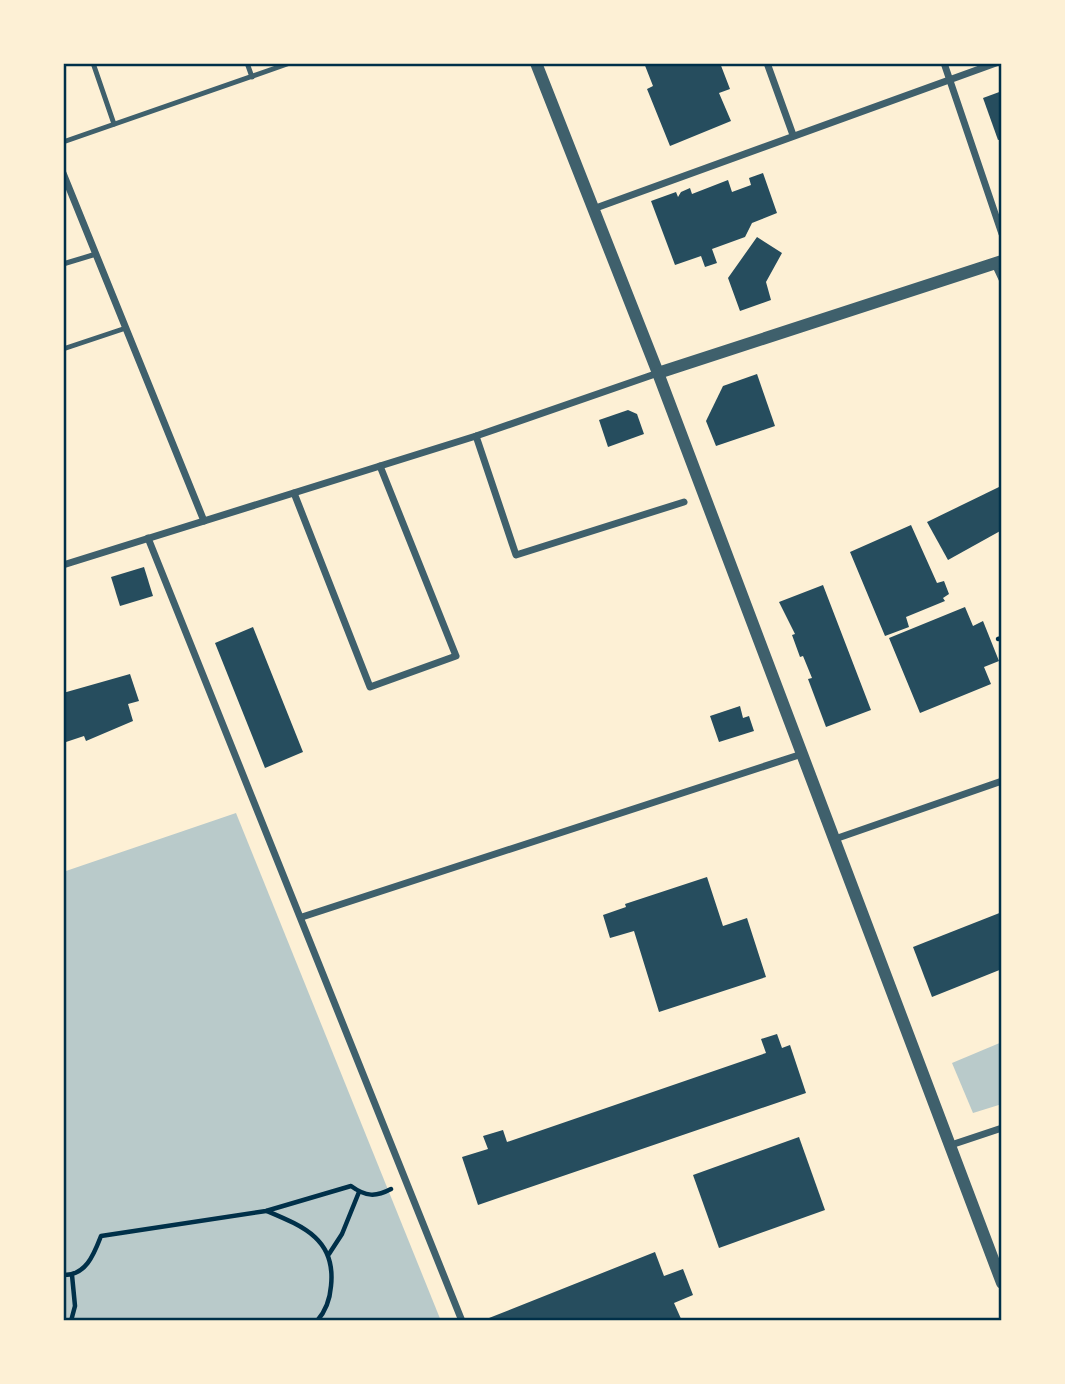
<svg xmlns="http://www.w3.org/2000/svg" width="1065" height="1384" font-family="Barlow,sans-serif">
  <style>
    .green { fill: #b9caca }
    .building { fill: #264d5e }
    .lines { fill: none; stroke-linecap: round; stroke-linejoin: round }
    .path { stroke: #003049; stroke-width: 4.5 }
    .service { stroke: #3f606c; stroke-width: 5 }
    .minor { stroke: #3f606c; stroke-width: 7 }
    .tertiary { stroke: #3f606c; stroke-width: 12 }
    .neatline { fill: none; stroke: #003049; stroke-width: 2.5 }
  </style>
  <rect width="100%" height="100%" fill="#fdf0d5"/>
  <g class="green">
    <polygon points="236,813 441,1321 63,1321 63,872"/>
    <polygon points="1002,1042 1002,1104 973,1113 952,1063"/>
  </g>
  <g class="building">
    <polygon points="644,63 720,63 730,89 719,93 731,121 670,146 647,89 653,86"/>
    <polygon points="1002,91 1002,139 998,140 983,98"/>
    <polygon points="763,173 777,213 752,223 745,237 712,249 717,263 705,267 701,256 675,265 651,201 676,192 678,197 681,192 690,188 692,194 728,180 732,192 751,185 749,178"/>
    <polygon points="757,237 782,253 766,282 771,300 740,311 728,278"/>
    <polygon points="757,374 775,426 716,446 706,421 723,386"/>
    <polygon points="628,410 637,414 644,434 608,447 599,420"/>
    <polygon points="999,487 1002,493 1002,530 948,560 927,522"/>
    <polygon points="911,525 937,583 944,581 949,594 943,598 945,601 906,617 909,627 885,636 850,552"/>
    <polygon points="144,567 153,596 120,606 111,577"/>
    <polygon points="823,585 871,710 826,727 808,679 812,678 803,656 800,657 792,635 795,634 779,602"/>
    <polygon points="965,607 973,626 983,621 999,661 984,667 991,684 920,713 889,638"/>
    <polygon points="253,627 303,752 265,768 215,643"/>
    <polygon points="130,674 139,701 128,704 133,721 86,741 84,736 63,743 63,693"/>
    <polygon points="740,706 743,718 749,716 754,731 719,742 710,716"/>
    <polygon points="707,877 723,926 747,918 766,977 659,1012 634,931 610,938 603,915 626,907 625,904"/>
    <polygon points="1002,912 1002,969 932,997 913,947"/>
    <polygon points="777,1034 782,1048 790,1045 806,1093 478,1205 462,1157 488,1149 483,1136 503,1130 507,1142 766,1053 761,1039"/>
    <polygon points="799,1137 825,1210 719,1248 693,1175"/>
    <polygon points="655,1252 664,1276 683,1269 693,1295 674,1303 682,1321 490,1321 489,1318"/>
  </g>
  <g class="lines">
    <g class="path">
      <polyline points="998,639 1002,638"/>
      <path d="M267,1211C305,1227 336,1240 331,1286C330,1299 325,1312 317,1321"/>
      <polyline points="329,1254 342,1234 359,1192"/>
      <path d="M63,1275C86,1276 94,1254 101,1236L266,1211L351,1186C366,1197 376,1197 391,1189"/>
      <polyline points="71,1321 75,1306 72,1275"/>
    </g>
    <g class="service">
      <polyline points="93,63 114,124"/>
      <polyline points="247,63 252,77"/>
      <polyline points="63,142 290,63"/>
      <polyline points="63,264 96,254"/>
      <polyline points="63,349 126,328"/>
    </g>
    <g class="minor">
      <polyline points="767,63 793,135"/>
      <polyline points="944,63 1002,234"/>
      <polyline points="63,173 204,521"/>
      <polyline points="593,209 996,63"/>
      <polyline points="995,264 1002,279"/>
      <polyline points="476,436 516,555 684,502"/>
      <polyline points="294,493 370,687 456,656 380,466"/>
      <polyline points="148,538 462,1321"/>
      <polyline points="63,565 476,436 658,373"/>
      <polyline points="835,839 1002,781"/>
      <polyline points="302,917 802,754"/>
      <polyline points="951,1145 1002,1128"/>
    </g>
    <g class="tertiary">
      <polyline points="536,63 658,373 1002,1283"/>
      <polyline points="658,373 1002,261"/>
    </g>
  </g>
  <rect width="1065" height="1384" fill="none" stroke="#fdf0d5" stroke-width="130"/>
  <rect x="65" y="65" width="935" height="1254" class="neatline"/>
</svg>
